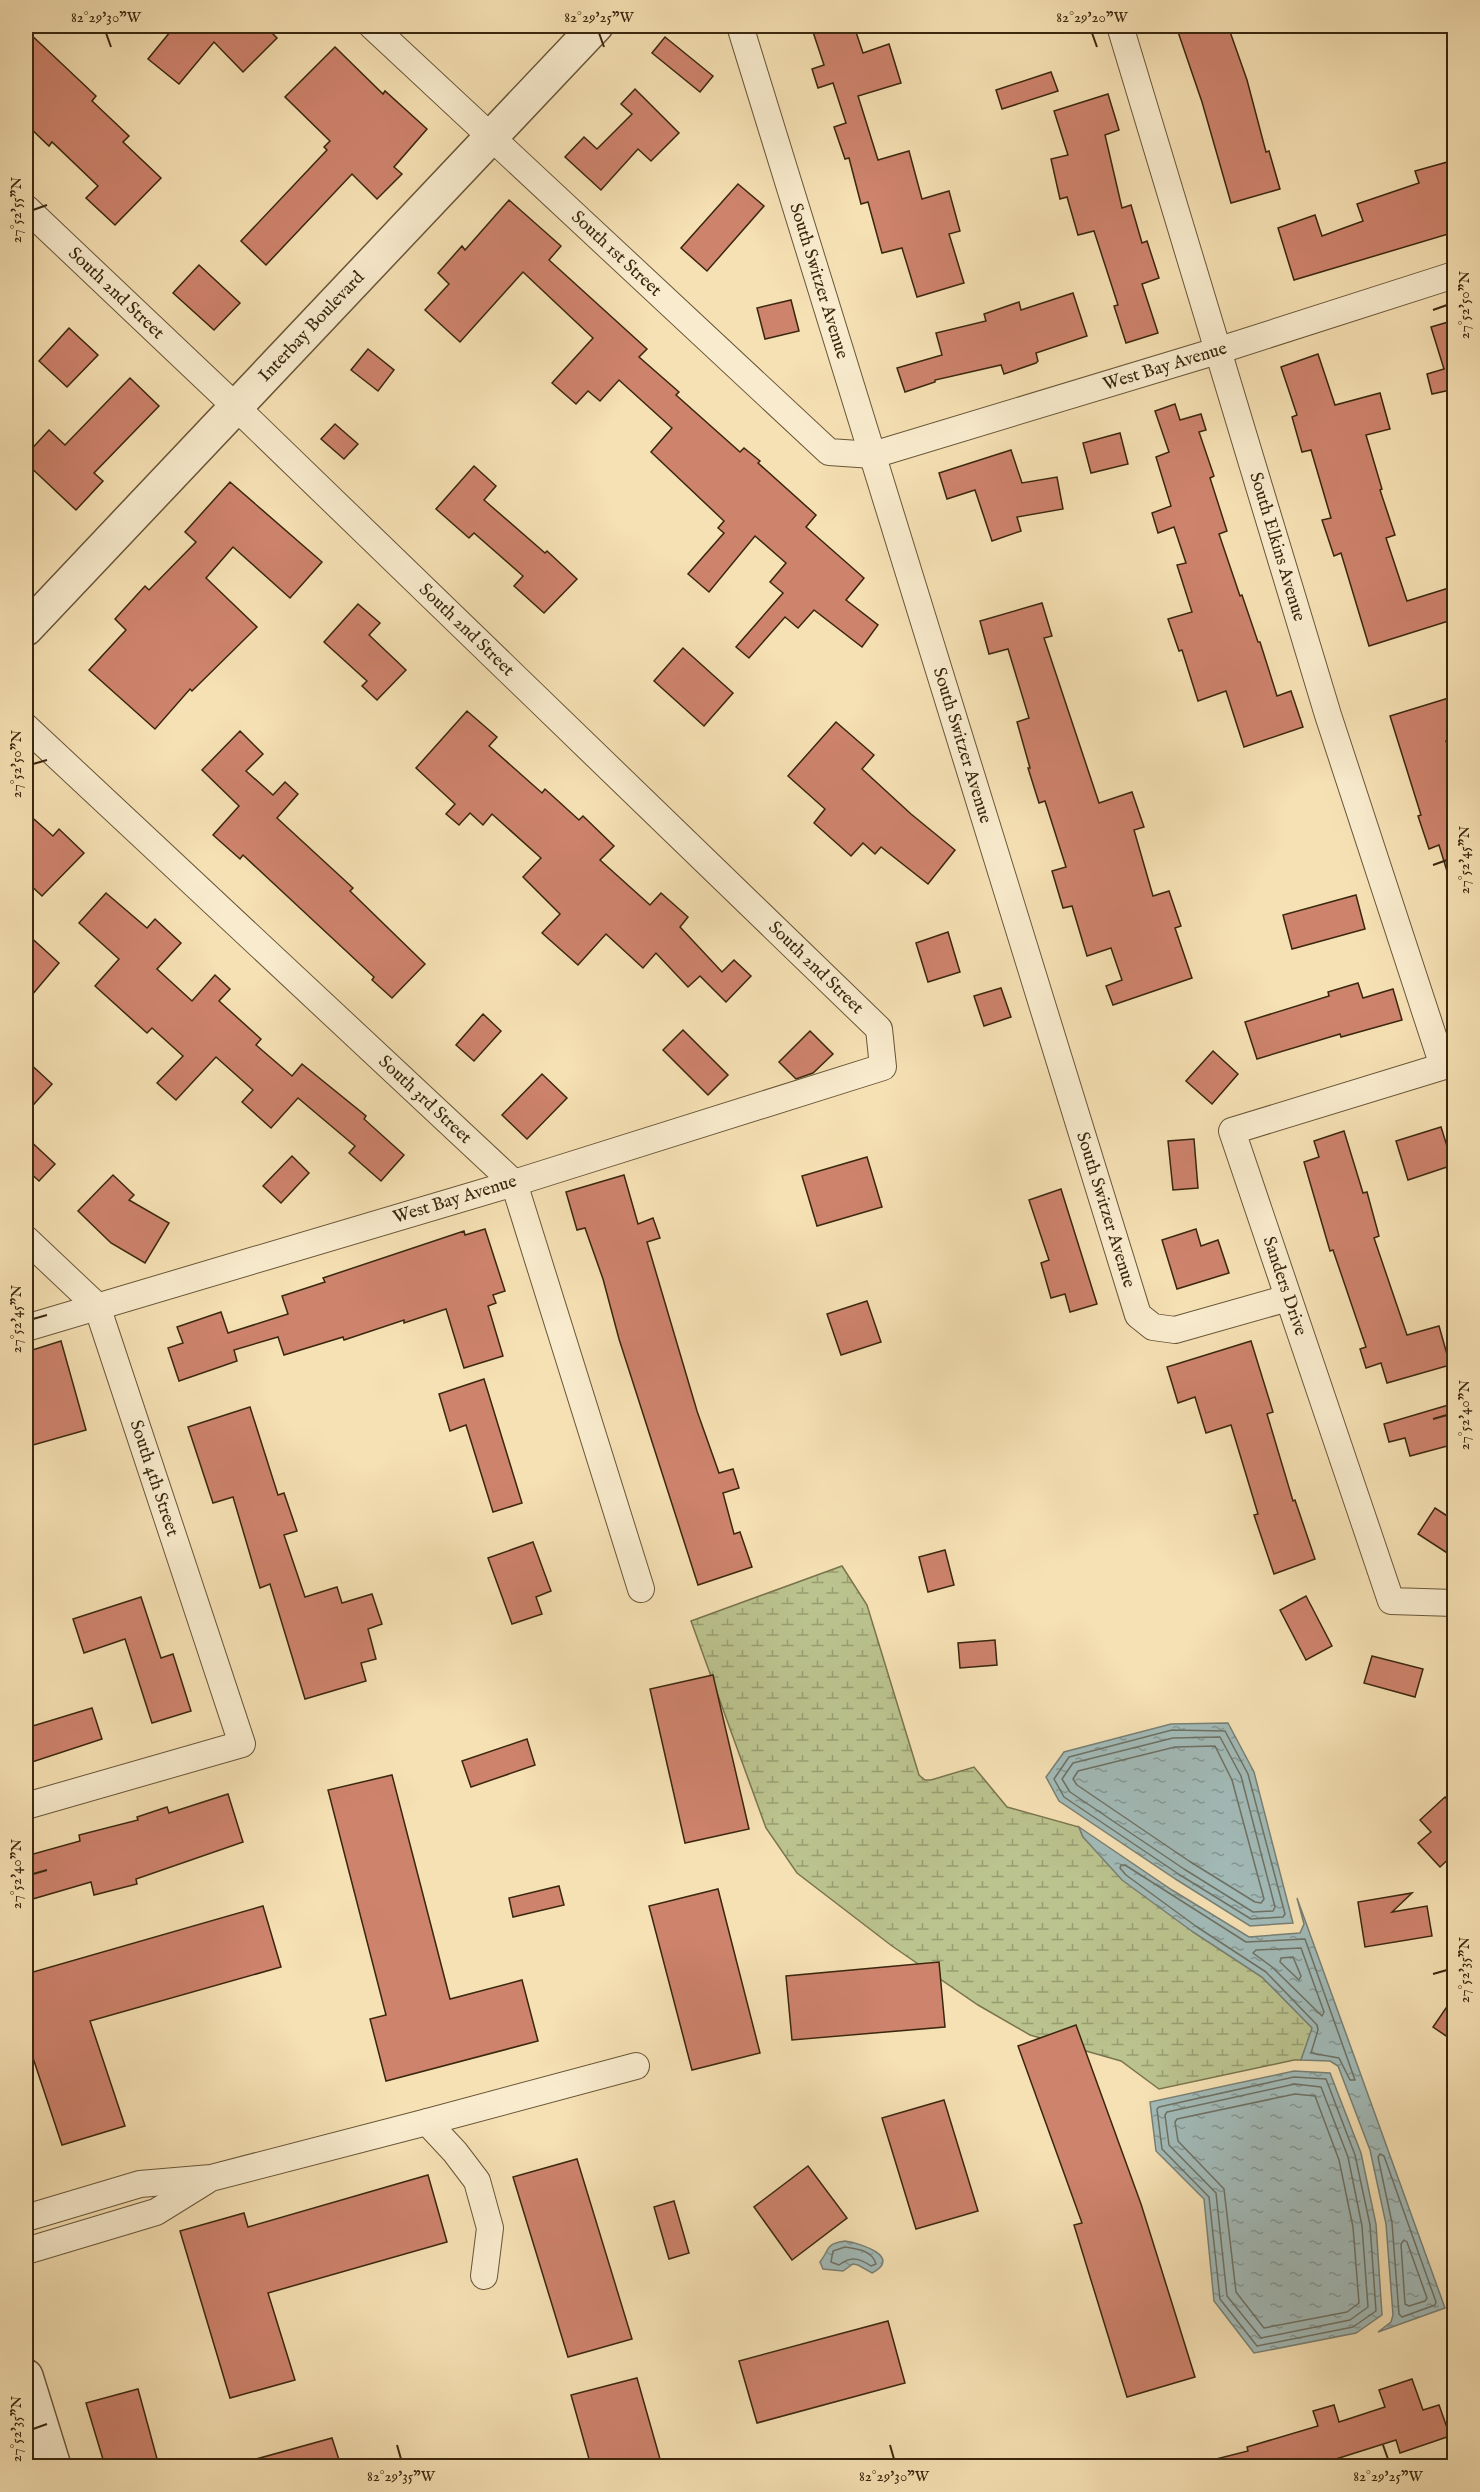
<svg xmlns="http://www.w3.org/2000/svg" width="1480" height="2492" font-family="'IM FELL English',serif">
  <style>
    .wetland { fill: url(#wetland-marsh); stroke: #7a754e; stroke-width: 1.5 }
    .water { fill: url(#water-ripples); stroke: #788075; stroke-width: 1.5 }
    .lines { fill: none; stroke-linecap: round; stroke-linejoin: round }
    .shore { stroke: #6e7164; stroke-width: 1.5 }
    .building { fill: #ce836d; stroke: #3a270e; stroke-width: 1.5 }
    .minor-casing { stroke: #695638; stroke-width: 28 }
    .tertiary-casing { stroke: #695638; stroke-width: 36 }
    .minor { stroke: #f9ecce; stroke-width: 26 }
    .tertiary { stroke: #f9ecce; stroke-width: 33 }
    .ticks { fill: none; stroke: #3a270e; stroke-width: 2 }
    .labels { text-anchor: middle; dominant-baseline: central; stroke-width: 4.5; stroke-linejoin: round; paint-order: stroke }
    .street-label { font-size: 18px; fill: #3a270e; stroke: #f9ecce }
    .neatline { fill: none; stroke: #3a270e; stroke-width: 2 }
    .ticks-label { font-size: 15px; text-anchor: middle; fill: #3a270e }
  </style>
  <defs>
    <pattern id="wetland-marsh" width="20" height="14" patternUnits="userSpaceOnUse" patternTransform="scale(1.5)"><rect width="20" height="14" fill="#bbc38e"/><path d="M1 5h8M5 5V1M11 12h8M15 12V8" fill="none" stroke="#999e72"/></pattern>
    <pattern id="water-ripples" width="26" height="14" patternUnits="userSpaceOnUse" patternTransform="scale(1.5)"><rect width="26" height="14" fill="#a2bbb9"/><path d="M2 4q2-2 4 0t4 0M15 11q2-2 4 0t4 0" fill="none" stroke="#859895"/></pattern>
  </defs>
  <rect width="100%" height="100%" fill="#f6e1b4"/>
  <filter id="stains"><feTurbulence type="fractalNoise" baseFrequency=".00333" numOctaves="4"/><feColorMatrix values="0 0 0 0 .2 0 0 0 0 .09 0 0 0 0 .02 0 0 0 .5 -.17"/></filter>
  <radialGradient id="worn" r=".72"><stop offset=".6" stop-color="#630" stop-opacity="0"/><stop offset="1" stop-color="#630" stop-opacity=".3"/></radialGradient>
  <polygon class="wetland" points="842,1566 867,1605 919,1775 925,1780 931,1780 974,1767 1007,1807 1079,1827 1083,1837 1193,1932 1262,1977 1313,2028 1301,2060 1294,2060 1159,2089 1121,2061 1030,2035 978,2005 892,1946 797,1873 766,1828 691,1621"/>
  <g class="water">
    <polygon points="1228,1723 1254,1772 1293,1923 1250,1926 1177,1880 1059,1801 1046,1777 1064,1752 1171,1724"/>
    <polygon points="1079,1827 1172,1890 1249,1937 1300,1933 1304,1924 1297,1898 1445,2308 1378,2332 1391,2322 1393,2315 1386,2224 1370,2150 1338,2066 1330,2061 1301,2060 1312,2028 1262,1977 1193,1932 1122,1880 1083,1837"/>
    <polygon points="1294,2071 1330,2073 1361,2153 1376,2224 1382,2315 1356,2333 1254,2353 1214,2301 1204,2199 1156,2151 1150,2102"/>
    <path d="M845,2241C860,2243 903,2257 872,2273L858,2265L853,2264L843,2271L823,2269L820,2262C830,2249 825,2244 845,2241Z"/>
  </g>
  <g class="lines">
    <g class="shore">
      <polygon points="1172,1730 1225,1731 1248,1774 1285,1914 1283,1917 1251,1919 1180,1875 1064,1797 1054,1779 1069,1757"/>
      <polygon points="1220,1737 1241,1776 1275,1907 1273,1911 1253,1912 1184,1869 1070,1792 1062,1779 1073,1763 1173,1738"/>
      <polygon points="1215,1746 1232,1780 1264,1899 1261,1903 1255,1902 1189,1861 1077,1785 1073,1779 1078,1771 1175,1747"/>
      <polygon points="1121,1865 1125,1865 1246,1942 1305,1939 1355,2080 1350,2080 1339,2058 1311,2053 1318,2030 1317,2025 1266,1972 1197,1927 1126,1875 1120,1868"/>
      <polygon points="1301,1948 1324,2012 1322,2016 1272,1967 1253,1953 1256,1950"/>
      <polygon points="1293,1957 1301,1976 1299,1980 1280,1962 1281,1958"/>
      <polygon points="1294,2077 1326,2079 1355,2155 1370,2225 1376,2311 1353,2327 1257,2346 1220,2299 1209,2197 1162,2149 1157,2109 1159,2107"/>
      <polygon points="1295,2084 1321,2087 1348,2157 1362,2226 1368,2307 1350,2320 1261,2338 1227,2296 1216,2193 1169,2145 1165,2115 1167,2112"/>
      <polygon points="1295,2094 1315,2096 1339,2160 1353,2227 1359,2303 1347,2312 1264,2328 1236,2292 1224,2189 1178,2141 1175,2122 1177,2119"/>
      <polygon points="1380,2154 1384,2156 1436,2302 1435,2305 1402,2317 1399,2314 1392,2223 1378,2157"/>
      <polygon points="1404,2240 1407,2242 1427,2298 1425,2301 1409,2306 1405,2304 1401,2244"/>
      <path d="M845,2247C857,2249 872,2250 876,2264L871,2266C859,2258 851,2256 839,2265L831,2262L833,2251Z"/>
    </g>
  </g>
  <g class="building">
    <polygon points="175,26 265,26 277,38 243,72 214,42 179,84 148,59"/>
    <polygon points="811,26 854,26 863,53 889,44 901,83 858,96 878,160 909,151 922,199 949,191 960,231 949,234 964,283 917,297 902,248 882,253 868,202 861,204 849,158 845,159 834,127 846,123 833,83 818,88 812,69 824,65"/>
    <polygon points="1176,26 1228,26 1247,80 1266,152 1269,151 1280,189 1231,203 1202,102"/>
    <polygon points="26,30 96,96 92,101 129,136 123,142 161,178 115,225 86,198 98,186 52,142 49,146 26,124"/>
    <polygon points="665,37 713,76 700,92 652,53"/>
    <polygon points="335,47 383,94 385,91 427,129 394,167 402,174 377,199 352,174 266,265 241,241 327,150 324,147 330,141 285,97"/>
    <polygon points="1051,72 1058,91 1002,109 996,90"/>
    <polygon points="635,89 679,133 651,161 638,149 601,190 565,157 584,137 597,149 632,114 621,104"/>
    <polygon points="1108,94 1119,130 1105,135 1122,208 1131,205 1142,243 1147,241 1159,278 1142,284 1158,333 1126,343 1114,306 1118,305 1094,231 1078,235 1067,197 1060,199 1051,159 1068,155 1054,111"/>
    <polygon points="1451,161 1455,175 1455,232 1294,280 1278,228 1315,215 1322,236 1363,221 1357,204 1419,183 1415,171"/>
    <polygon points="738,184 764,206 707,271 681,248"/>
    <polygon points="509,200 561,246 549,260 647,349 639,357 679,392 676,395 740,452 744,448 760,461 758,463 816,515 806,527 864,578 846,600 878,625 862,647 814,610 798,628 785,617 749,658 736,647 783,593 770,582 786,563 755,536 709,592 688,574 724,533 718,528 724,521 651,452 672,428 619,380 600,401 588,391 576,404 552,383 593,338 523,272 460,342 425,310 449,284 438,273 462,246 465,250"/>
    <polygon points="199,265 240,303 214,330 173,293"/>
    <polygon points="1073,293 1087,336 1036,353 1038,361 1036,363 1004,374 1001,365 935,380 935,382 905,392 897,368 942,355 936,333 986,321 984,314 1019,302 1021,310"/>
    <polygon points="791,300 799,331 765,339 757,308"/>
    <polygon points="1455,320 1455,389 1432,394 1427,374 1444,369 1431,327"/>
    <polygon points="69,328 98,355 67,387 39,361"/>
    <polygon points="368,349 394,370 378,391 351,370"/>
    <polygon points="1318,354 1335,405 1380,393 1390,429 1366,435 1382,489 1380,490 1395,535 1386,538 1407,601 1455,586 1455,619 1369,646 1341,553 1334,556 1322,520 1331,518 1311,450 1302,452 1292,417 1297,415 1281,367"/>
    <polygon points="130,378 159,406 94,473 103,481 76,510 26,463 26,455 49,430 65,445"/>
    <polygon points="1175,404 1180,420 1201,414 1206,430 1199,432 1214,476 1210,478 1227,531 1219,534 1240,596 1242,595 1258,642 1260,642 1277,696 1291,691 1303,727 1244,747 1226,691 1198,701 1182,650 1179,651 1168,619 1192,612 1177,565 1186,563 1174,527 1158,533 1152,513 1171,506 1156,457 1169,452 1155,411"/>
    <polygon points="335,424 358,444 344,459 321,439"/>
    <polygon points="1120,433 1128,464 1091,473 1083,443"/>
    <polygon points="1011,450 1022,483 1057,477 1063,509 1017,517 1021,531 992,541 975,490 947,499 939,473"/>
    <polygon points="474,466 496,486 484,500 545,553 547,551 577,579 544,613 514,586 523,576 474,533 469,538 436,509"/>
    <polygon points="230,482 322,562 290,598 233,547 206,578 257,627 192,691 190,689 155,729 89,670 126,630 115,619 145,586 149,590 196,542 185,532"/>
    <polygon points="1042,603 1052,636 1044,638 1099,803 1132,792 1144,827 1134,830 1153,896 1169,891 1181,926 1175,928 1192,978 1113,1005 1106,986 1122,980 1111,948 1087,956 1072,906 1063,908 1052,871 1066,867 1045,801 1039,803 1028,768 1030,768 1017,722 1029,718 1008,649 989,654 980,621"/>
    <polygon points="358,604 380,623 369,635 406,670 377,700 362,686 367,681 324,642"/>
    <polygon points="683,648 733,693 704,726 654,681"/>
    <polygon points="1455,696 1455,738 1446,741 1455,768 1455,880 1450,881 1439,845 1429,849 1418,816 1421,815 1390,716"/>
    <polygon points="467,711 497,737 489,746 542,793 545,789 579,820 583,816 614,846 600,860 650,905 661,893 688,917 680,927 722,972 734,960 751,976 726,1002 700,976 688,987 656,953 643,968 606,934 578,965 542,933 560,914 523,877 541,858 492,814 483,825 470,813 459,825 446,814 455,804 416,768"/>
    <polygon points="836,722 874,755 862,769 911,814 955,850 928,884 881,847 875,854 863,843 851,856 814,823 825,809 788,776"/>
    <polygon points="240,731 263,754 246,771 273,795 285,782 298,794 277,818 353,888 350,891 425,964 392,998 372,980 374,977 243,855 240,859 213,835 239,806 202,770"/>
    <polygon points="26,812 53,836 59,829 84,853 42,896 26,881"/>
    <polygon points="106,893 147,928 155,919 181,943 157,969 192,1001 215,975 230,989 219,1001 261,1039 256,1045 292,1076 302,1064 366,1116 364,1119 404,1155 381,1181 349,1153 355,1146 298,1098 271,1128 242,1102 253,1090 216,1057 176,1100 157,1083 183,1056 152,1028 147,1033 95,986 119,959 79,923"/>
    <polygon points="1356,895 1365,929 1292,949 1283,915"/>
    <polygon points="948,932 960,972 928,982 916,943"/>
    <polygon points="26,933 59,963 26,1002"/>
    <polygon points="1358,983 1363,998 1393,989 1402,1020 1341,1037 1340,1034 1257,1059 1245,1022 1329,996 1328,992"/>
    <polygon points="1001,988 1011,1017 984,1026 974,996"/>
    <polygon points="483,1014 501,1031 474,1061 456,1045"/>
    <polygon points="683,1030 728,1075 708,1095 663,1050"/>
    <polygon points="810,1031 833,1054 813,1073 796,1079 779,1062"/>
    <polygon points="1213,1051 1238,1074 1212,1104 1186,1081"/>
    <polygon points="26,1060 52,1084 26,1113"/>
    <polygon points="542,1074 567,1098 527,1139 502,1115"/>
    <polygon points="1441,1127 1453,1165 1408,1180 1396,1141"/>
    <polygon points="1344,1131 1363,1193 1367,1192 1379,1236 1374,1238 1407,1335 1439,1326 1450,1365 1387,1383 1381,1363 1366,1368 1360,1349 1366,1347 1333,1250 1330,1251 1304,1162 1319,1157 1314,1141"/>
    <polygon points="26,1137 55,1164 39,1181 26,1169"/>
    <polygon points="1194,1139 1198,1188 1173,1190 1168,1141"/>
    <polygon points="292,1156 309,1173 281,1203 263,1186"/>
    <polygon points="867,1157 882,1207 817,1226 802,1176"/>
    <polygon points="113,1175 134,1195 129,1200 169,1223 145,1263 111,1243 78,1211"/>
    <polygon points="624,1175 638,1224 653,1218 660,1238 647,1242 697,1411 719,1473 733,1469 739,1488 723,1493 734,1534 740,1532 752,1567 698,1585 619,1339 603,1279 585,1228 577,1230 566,1192"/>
    <polygon points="1061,1189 1097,1304 1070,1312 1065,1294 1051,1298 1041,1263 1049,1260 1029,1200"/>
    <polygon points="485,1229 505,1291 493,1295 496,1303 488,1306 503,1356 464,1368 446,1309 404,1323 404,1320 344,1340 343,1337 284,1355 278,1337 234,1350 237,1361 179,1381 168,1348 183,1343 177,1327 221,1312 228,1333 288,1314 282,1296 325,1282 323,1278 464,1231 465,1235"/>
    <polygon points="1196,1229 1201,1246 1218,1240 1229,1273 1177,1289 1162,1240"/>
    <polygon points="867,1301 881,1342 841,1355 827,1314"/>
    <polygon points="61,1341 86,1430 26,1447 26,1352"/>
    <polygon points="1251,1341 1273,1412 1267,1414 1293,1501 1295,1500 1315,1559 1274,1574 1254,1515 1258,1514 1231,1425 1206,1433 1195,1397 1178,1403 1167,1367"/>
    <polygon points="484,1379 522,1503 493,1512 466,1425 450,1431 439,1394"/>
    <polygon points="1455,1403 1455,1444 1410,1456 1405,1438 1389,1442 1384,1424"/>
    <polygon points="250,1407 278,1495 284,1493 297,1531 284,1535 305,1597 337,1587 342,1603 372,1594 382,1624 368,1629 376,1659 361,1663 366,1681 305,1699 270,1584 260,1588 233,1497 213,1503 188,1427"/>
    <polygon points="1435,1508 1455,1521 1455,1558 1418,1534"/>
    <polygon points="533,1542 551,1591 536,1597 542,1614 512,1624 488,1558"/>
    <polygon points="945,1550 954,1585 928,1592 919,1557"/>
    <polygon points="1306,1596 1332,1646 1306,1660 1280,1610"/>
    <polygon points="141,1597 161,1658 173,1654 191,1711 152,1723 125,1639 84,1653 73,1619"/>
    <polygon points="995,1640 997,1665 960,1668 958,1643"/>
    <polygon points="1372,1656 1423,1669 1415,1697 1364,1683"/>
    <polygon points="713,1675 749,1829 685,1843 650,1689"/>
    <polygon points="92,1708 102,1739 26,1764 26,1728"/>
    <polygon points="527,1739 535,1765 471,1787 462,1761"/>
    <polygon points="392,1775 450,1999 522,1980 538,2041 386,2081 370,2019 386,2015 328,1790"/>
    <polygon points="228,1794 243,1842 136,1879 137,1884 94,1895 91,1882 26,1901 26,1856 80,1841 79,1835 138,1820 137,1817 167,1807 169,1813"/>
    <polygon points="1445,1797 1455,1808 1455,1853 1440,1867 1418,1843 1431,1832 1420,1820"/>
    <polygon points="559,1886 564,1905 513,1917 509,1898"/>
    <polygon points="718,1889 760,2053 692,2070 649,1906"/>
    <polygon points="1412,1893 1392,1912 1427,1906 1432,1936 1365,1947 1358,1902"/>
    <polygon points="263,1906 281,1967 90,2021 125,2126 62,2145 26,2037 26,1974"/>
    <polygon points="939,1962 945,2027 792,2040 786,1976"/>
    <polygon points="1455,1995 1455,2042 1433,2027"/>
    <polygon points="1076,2025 1141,2204 1195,2377 1127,2397 1074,2225 1082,2223 1018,2046"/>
    <polygon points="944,2100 978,2211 916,2229 882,2118"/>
    <polygon points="577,2159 632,2339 568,2357 513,2177"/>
    <polygon points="808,2166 847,2218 792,2260 754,2207"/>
    <polygon points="428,2175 447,2242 268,2293 295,2380 230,2398 180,2231 244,2213 248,2227"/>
    <polygon points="674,2201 689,2253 669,2259 654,2207"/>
    <polygon points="888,2321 905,2383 757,2423 739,2361"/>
    <polygon points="637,2378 662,2466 591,2466 571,2395"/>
    <polygon points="1412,2379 1423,2410 1439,2405 1450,2436 1400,2453 1396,2440 1314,2466 1213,2466 1212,2460 1248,2451 1247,2447 1318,2426 1313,2411 1334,2405 1339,2422 1385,2407 1379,2390"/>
    <polygon points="138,2389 159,2466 105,2466 86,2403"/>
    <polygon points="332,2438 341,2466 250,2466 249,2461"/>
  </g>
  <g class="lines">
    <g class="minor-casing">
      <g id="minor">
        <path id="s1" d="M372,26L829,452L873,455L1220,350L1454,275"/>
        <path id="s2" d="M740,26L1138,1315L1153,1327L1175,1330L1288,1298"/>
        <path id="s3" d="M1120,26L1328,715L1443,1066"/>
        <path id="s4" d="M26,208L236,407L879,1029L883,1067L514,1183L26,1328"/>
        <path id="s5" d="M26,727L514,1183L641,1589"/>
        <path id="s6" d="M1454,1063L1232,1131L1391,1601L1454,1603"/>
        <path id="s7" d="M26,1239L97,1306L242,1744L26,1806"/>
        <polyline points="427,2122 636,2066"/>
        <polyline points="26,2218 140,2184 211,2178 427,2122 455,2152 477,2181 490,2228 484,2276"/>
        <polyline points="26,2251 156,2212 206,2181"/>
      </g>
    </g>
    <g class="tertiary-casing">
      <g id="tertiary">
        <path id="s8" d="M26,629L596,26"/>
        <polyline points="26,2376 54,2466"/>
      </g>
    </g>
    <use href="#minor" class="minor"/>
    <use href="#tertiary" class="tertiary"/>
  </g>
  <path class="ticks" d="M106,33L111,47M599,33L604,47M1092,33L1097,47M33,210L47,205M1433,310L1447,305M33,764L47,760M1433,865L1447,860M33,1319L47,1315M1433,1419L1447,1415M33,1874L47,1870M1433,1974L1447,1970M33,2429L47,2424M397,2445L401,2459M890,2445L894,2459M1383,2445L1388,2459"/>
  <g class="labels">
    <g class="street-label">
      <text stroke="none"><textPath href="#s1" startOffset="334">South 1st Street</textPath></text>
      <text stroke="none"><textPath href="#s2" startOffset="267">South Switzer Avenue</textPath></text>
      <text stroke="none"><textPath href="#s4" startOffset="124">South 2nd Street</textPath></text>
      <text stroke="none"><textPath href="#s8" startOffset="416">Interbay Boulevard</textPath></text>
      <text stroke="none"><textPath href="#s1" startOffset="974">West Bay Avenue</textPath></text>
      <text stroke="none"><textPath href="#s3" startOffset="544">South Elkins Avenue</textPath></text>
      <text stroke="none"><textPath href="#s4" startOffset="610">South 2nd Street</textPath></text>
      <text stroke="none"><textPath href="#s2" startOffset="753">South Switzer Avenue</textPath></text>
      <text stroke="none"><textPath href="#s4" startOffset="1096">South 2nd Street</textPath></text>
      <text stroke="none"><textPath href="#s5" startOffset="546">South 3rd Street</textPath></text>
      <text transform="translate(455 1200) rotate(-17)">West Bay Avenue</text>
      <text stroke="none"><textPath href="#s2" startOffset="1239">South Switzer Avenue</textPath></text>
      <text stroke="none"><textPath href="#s6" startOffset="396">Sanders Drive</textPath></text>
      <text stroke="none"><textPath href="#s7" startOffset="279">South 4th Street</textPath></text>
    </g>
  </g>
  <rect width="1480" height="2492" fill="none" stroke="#f6e1b4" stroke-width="66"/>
  <rect x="33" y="33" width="1414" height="2426" class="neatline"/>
  <g class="ticks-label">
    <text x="106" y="22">82°29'30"W</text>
    <text x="599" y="22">82°29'25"W</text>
    <text x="1092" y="22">82°29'20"W</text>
    <text transform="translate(16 210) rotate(-90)" y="5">27°52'55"N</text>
    <text transform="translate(1464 305) rotate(-90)" y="5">27°52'50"N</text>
    <text transform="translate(16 764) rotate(-90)" y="5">27°52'50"N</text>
    <text transform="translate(1464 860) rotate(-90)" y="5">27°52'45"N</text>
    <text transform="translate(16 1319) rotate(-90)" y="5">27°52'45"N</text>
    <text transform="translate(1464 1415) rotate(-90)" y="5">27°52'40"N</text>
    <text transform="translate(16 1874) rotate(-90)" y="5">27°52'40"N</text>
    <text transform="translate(1464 1970) rotate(-90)" y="5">27°52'35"N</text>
    <text transform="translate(16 2429) rotate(-90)" y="5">27°52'35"N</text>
    <text x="401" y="2481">82°29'35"W</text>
    <text x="894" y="2481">82°29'30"W</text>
    <text x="1388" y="2481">82°29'25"W</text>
  </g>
  <rect width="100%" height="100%" filter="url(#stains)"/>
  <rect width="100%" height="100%" fill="url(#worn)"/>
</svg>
